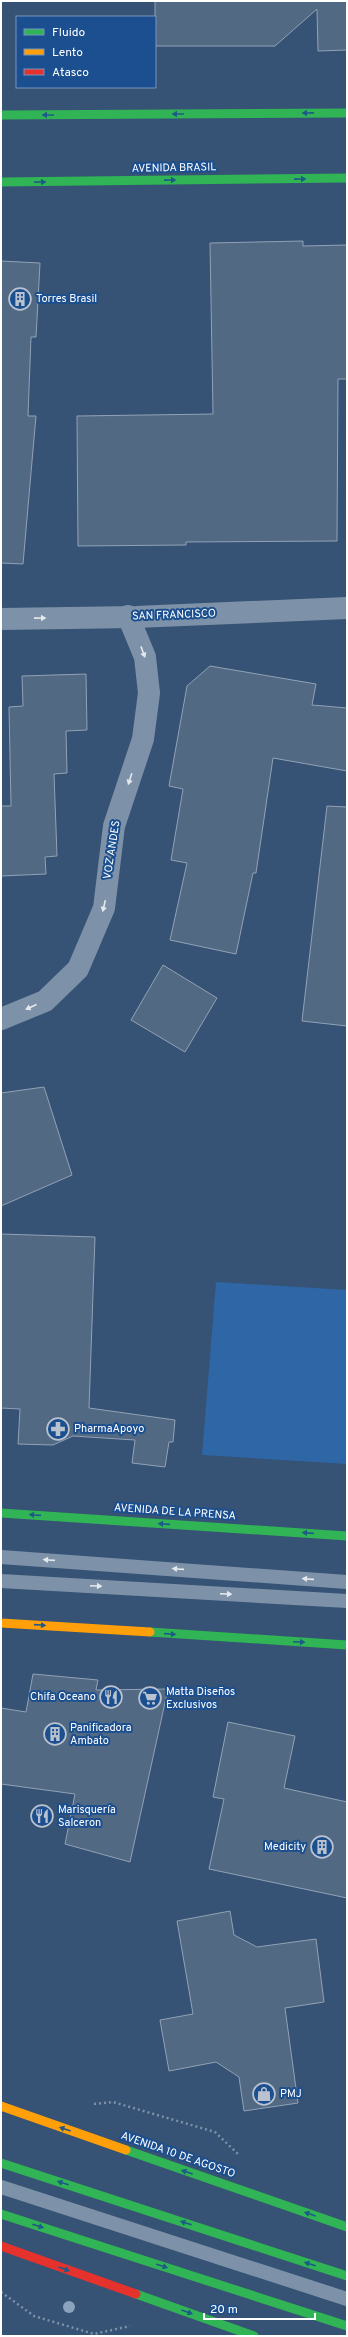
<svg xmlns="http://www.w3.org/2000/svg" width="348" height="2337" font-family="Overpass,sans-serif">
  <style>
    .green { fill: #2f66a5 }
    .building { fill: #526984; stroke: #92a2b6 }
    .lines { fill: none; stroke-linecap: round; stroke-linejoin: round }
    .path { stroke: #7d92a8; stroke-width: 2.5; stroke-dasharray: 2 3; stroke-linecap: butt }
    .lane { stroke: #7d92a8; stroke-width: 14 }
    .street { stroke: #7d92a8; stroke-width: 22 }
    .fast { stroke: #30b455; stroke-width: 9 }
    .slow { stroke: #ff9f0a; stroke-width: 9 }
    .jam { stroke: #e5322d; stroke-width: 9 }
    .tree { fill: #8aa2be }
    .oneway { fill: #1d5989 }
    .oneway2 { fill: #e5e9ee }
    .labels { text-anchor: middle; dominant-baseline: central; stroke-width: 4; stroke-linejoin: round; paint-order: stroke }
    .street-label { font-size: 11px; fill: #fff; stroke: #1b4f8f }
    .poi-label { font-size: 11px; fill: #fff; stroke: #1b4f8f; text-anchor: start }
  </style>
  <rect width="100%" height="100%" fill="#365274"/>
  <polygon class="green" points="216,1282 347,1290 347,1464 202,1455"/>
  <g class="building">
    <polygon points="155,1 347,1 347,50 318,51 317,9 275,46 155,46"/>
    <polygon points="303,241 303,246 347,245 347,379 338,379 337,541 186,542 186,545 78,546 77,416 213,414 210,243"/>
    <polygon points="1,261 40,263 36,337 31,337 28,416 36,416 23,564 1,563"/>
    <polygon points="210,666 316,684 312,705 347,708 347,771 273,758 256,873 253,873 236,954 170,940 187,863 171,860 183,789 169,786 187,686"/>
    <polygon points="86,674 87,730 66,731 67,773 54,774 57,856 45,857 46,874 1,876 1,806 11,806 9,707 23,706 22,676"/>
    <polygon points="327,806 347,807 347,1026 302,1021"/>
    <polygon points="163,965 217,998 185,1052 131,1020"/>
    <polygon points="44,1087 72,1175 1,1206 1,1093"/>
    <polygon points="1,1234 95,1237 89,1408 175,1420 173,1442 169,1442 165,1467 132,1463 135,1440 73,1436 53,1445 18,1444 20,1409 1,1408"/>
    <polygon points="33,1674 98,1680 96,1690 168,1689 130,1862 65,1844 75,1794 1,1784 1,1708 26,1712"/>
    <polygon points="228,1722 295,1736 284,1788 347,1802 347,1898 209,1869 224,1799 213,1797"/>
    <polygon points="230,1911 234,1935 257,1947 316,1939 324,2002 285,2008 298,2103 244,2111 239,2077 216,2062 169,2071 160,2020 193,2014 177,1921"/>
  </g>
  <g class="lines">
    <g class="path">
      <polyline points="94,2104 113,2102 215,2132 239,2155"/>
      <polyline points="1,2292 34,2316 94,2334 130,2326"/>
    </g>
    <g class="lane">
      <polyline points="1,1557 347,1582"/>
      <polyline points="1,1581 347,1601"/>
      <polyline points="1,2187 347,2299"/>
    </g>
    <g class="street">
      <polyline points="1,619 136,617 347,608"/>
      <polyline points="1,1019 45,1001 78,969 104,908 114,826 143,739 149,693 145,657 128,616"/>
    </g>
    <g class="fast">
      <polyline points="1,115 347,113"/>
      <polyline points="1,182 347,178"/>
      <polyline points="1,1513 347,1536"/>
      <polyline points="150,1632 347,1645"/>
      <polyline points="126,2150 347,2227"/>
      <polyline points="1,2163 347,2276"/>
      <polyline points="1,2214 347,2326"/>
      <polyline points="136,2294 254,2336"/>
    </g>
    <g class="slow">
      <polyline points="1,1623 150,1632"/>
      <polyline points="1,2106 126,2150"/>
    </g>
    <polyline class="jam" points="1,2246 136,2294"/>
  </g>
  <circle class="tree" cx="69" cy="2307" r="6"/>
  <defs><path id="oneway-solid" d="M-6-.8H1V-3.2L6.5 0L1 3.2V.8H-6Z"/></defs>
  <g class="oneway">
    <use href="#oneway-solid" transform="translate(308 113) rotate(179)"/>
    <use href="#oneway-solid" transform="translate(178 114) rotate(180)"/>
    <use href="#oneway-solid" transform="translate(48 115) rotate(180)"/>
    <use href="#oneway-solid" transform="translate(300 179) rotate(-1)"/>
    <use href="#oneway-solid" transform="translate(170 180) rotate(-1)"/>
    <use href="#oneway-solid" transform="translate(40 182) rotate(-1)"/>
    <use href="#oneway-solid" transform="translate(35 1515) rotate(-176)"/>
    <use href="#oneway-solid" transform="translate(164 1524) rotate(-176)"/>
    <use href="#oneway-solid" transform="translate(308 1533) rotate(-176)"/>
    <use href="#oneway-solid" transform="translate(40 1625) rotate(4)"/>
    <use href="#oneway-solid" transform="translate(170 1634) rotate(4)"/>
    <use href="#oneway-solid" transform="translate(299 1642) rotate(3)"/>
    <use href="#oneway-solid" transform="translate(65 2129) rotate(-161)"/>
    <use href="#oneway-solid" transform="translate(187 2172) rotate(-161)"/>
    <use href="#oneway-solid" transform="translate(63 2183) rotate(-162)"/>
    <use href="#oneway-solid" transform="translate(310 2214) rotate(-161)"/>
    <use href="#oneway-solid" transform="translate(186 2223) rotate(-162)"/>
    <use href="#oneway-solid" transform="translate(38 2226) rotate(18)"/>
    <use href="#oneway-solid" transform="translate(310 2264) rotate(-162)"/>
    <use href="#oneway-solid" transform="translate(162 2266) rotate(18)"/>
    <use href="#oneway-solid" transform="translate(64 2269) rotate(20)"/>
    <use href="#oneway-solid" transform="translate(187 2312) rotate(20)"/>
  </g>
  <g class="oneway2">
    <use href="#oneway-solid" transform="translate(40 618) rotate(-1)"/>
    <use href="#oneway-solid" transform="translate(143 652) rotate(70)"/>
    <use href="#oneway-solid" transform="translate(130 779) rotate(108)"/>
    <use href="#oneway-solid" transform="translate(104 906) rotate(103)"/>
    <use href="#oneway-solid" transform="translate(31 1007) rotate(156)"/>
    <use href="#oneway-solid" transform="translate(49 1560) rotate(-176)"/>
    <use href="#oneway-solid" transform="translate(178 1569) rotate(-176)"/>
    <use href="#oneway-solid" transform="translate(308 1579) rotate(-176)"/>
    <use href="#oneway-solid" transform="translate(96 1586) rotate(3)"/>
    <use href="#oneway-solid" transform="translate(226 1594) rotate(3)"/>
  </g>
  <defs>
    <g id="building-ring" transform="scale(1.15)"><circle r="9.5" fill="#1b4f8f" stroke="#b9c2ce" stroke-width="1.5"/><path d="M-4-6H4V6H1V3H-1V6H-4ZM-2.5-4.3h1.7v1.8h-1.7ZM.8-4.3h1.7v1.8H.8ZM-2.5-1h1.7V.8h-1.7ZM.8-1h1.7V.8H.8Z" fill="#b9c2ce"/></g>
    <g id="pharmacy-ring" transform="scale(1.15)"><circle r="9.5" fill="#1b4f8f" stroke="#b9c2ce" stroke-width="1.5"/><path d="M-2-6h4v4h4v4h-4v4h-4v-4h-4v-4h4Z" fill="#b9c2ce"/></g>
    <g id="restaurant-ring" transform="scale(1.15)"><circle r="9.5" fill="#1b4f8f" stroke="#b9c2ce" stroke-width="1.5"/><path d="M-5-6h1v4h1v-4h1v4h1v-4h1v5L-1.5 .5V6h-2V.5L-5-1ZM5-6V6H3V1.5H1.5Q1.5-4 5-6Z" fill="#b9c2ce"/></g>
    <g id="supermarket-ring" transform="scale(1.15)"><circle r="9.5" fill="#1b4f8f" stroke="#b9c2ce" stroke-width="1.5"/><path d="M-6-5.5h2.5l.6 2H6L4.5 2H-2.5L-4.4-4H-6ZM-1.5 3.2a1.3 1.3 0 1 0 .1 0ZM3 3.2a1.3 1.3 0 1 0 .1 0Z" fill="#b9c2ce"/></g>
    <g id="shop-ring" transform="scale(1.15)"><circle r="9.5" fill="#1b4f8f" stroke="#b9c2ce" stroke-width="1.5"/><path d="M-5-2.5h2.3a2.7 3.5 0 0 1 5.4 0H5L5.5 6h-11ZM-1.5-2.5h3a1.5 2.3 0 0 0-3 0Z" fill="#b9c2ce"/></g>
  </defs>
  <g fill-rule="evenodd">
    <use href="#building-ring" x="20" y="299"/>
    <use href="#pharmacy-ring" x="58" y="1429"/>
    <use href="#restaurant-ring" x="111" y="1697"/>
    <use href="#supermarket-ring" x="150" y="1698"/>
    <use href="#building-ring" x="55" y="1734"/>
    <use href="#restaurant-ring" x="42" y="1816"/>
    <use href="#building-ring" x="322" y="1847"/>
    <use href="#shop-ring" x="264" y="2094"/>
  </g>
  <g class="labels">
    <g class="street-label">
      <text transform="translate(174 168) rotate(-1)">AVENIDA BRASIL</text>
      <text transform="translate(174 615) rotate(-2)">SAN FRANCISCO</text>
      <text transform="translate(112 850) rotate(-81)">VOZ ANDES</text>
      <text transform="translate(175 1512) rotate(4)">AVENIDA DE LA PRENSA</text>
      <text transform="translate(178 2155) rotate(19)">AVENIDA 10 DE AGOSTO</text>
    </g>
    <g class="poi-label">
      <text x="36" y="299">Torres Brasil</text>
      <text x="74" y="1429">PharmaApoyo</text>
      <text x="166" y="1692">Matta Diseños<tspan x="166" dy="13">Exclusivos</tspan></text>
      <text x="96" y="1697" text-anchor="end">Chifa Oceano</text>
      <text x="70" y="1728">Panificadora<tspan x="70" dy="13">Ambato</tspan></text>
      <text x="58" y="1810">Marisquería<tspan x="58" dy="13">Salceron</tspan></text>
      <text x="306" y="1847" text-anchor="end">Medicity</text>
      <text x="280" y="2094">PMJ</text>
    </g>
  </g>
  <rect width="348" height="2337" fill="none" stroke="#ffffff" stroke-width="4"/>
  <rect x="16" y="16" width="140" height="72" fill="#1b4f8f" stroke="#7695bc"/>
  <rect x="24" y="29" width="20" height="6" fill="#30b455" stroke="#7695bc"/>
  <text x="52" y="36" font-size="12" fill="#ffffff">Fluido</text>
  <rect x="24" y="49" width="20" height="6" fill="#ff9f0a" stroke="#7695bc"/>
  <text x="52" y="56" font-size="12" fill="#ffffff">Lento</text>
  <rect x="24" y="69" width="20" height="6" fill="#e5322d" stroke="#7695bc"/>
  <text x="52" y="76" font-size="12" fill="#ffffff">Atasco</text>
  <path d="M204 2313v6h111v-6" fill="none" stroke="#ffffff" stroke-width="2"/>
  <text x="210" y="2313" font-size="12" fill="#ffffff" stroke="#1b4f8f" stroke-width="3" paint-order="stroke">20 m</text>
</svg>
